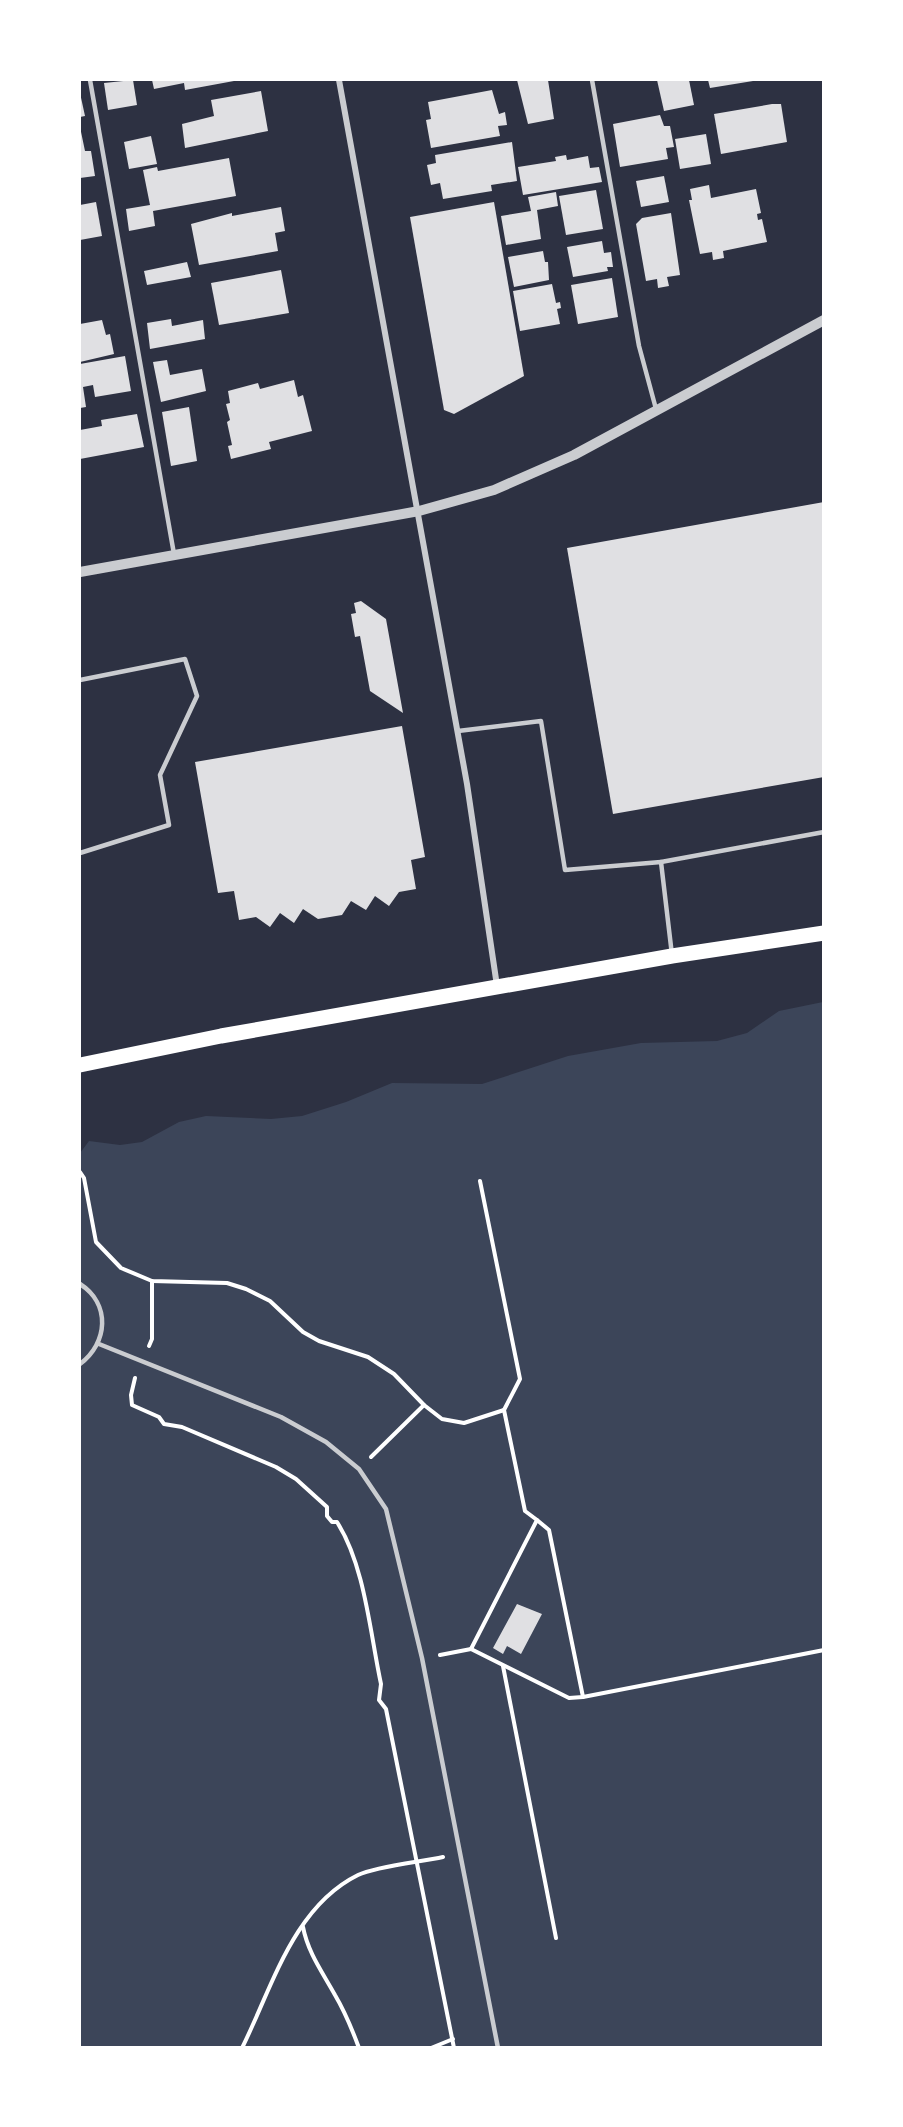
<svg xmlns="http://www.w3.org/2000/svg" width="903" height="2127" font-family="Manrope,sans-serif">
  <style>
    .green { fill: #3c4559 }
    .building { fill: #e0e0e3 }
    .lines { fill: none; stroke-linecap: round; stroke-linejoin: round }
    .path { stroke: #fff; stroke-width: 4 }
    .service { stroke: #caccd0; stroke-width: 4.5 }
    .minor { stroke: #caccd0; stroke-width: 6 }
    .tertiary { stroke: #caccd0; stroke-width: 10 }
    .primary { stroke: #fff; stroke-width: 15 }
  </style>
  <rect width="100%" height="100%" fill="#2d3142"/>
  <polygon class="green" points="823,1002 823,2047 80,2047 80,1153 89,1141 120,1145 142,1142 179,1122 206,1116 271,1119 302,1116 346,1102 392,1083 482,1084 568,1056 641,1043 717,1041 747,1033 779,1011"/>
  <g class="building">
    <polygon points="133,80 137,105 108,110 104,83"/>
    <polygon points="152,80 234,80 234,81 185,90 184,83 154,89"/>
    <polygon points="517,80 548,80 554,119 528,124"/>
    <polygon points="657,80 689,80 694,105 664,111"/>
    <polygon points="708,80 753,80 753,81 710,88"/>
    <polygon points="492,90 499,114 505,112 507,125 498,126 500,136 431,148 426,120 431,119 428,102"/>
    <polygon points="261,91 268,131 185,148 182,124 214,116 211,100"/>
    <polygon points="80,93 85,116 80,117"/>
    <polygon points="772,104 781,104 787,142 721,154 714,114"/>
    <polygon points="660,115 664,126 670,126 674,147 666,148 668,159 620,167 613,124"/>
    <polygon points="80,127 85,151 91,151 95,176 80,178"/>
    <polygon points="706,134 711,164 680,169 675,139"/>
    <polygon points="151,136 157,164 129,169 124,142"/>
    <polygon points="512,142 517,181 491,185 492,191 443,199 440,183 431,185 427,165 436,163 435,155"/>
    <polygon points="566,155 567,160 588,156 590,168 599,167 602,182 523,195 518,167 556,161 555,157"/>
    <polygon points="229,158 236,196 153,211 155,226 129,231 126,209 150,205 143,170 157,167 158,171"/>
    <polygon points="664,176 669,202 641,207 636,181"/>
    <polygon points="709,185 711,198 756,189 761,213 757,214 758,220 762,219 767,242 723,251 724,258 713,260 712,252 700,254 689,200 692,200 690,189"/>
    <polygon points="596,190 603,229 566,235 559,196"/>
    <polygon points="556,192 558,206 537,210 541,239 506,245 501,216 531,211 528,197"/>
    <polygon points="96,202 102,236 80,240 80,205"/>
    <polygon points="494,202 524,376 454,414 444,410 410,217"/>
    <polygon points="281,207 285,231 275,233 278,251 199,265 191,224 232,213 232,216"/>
    <polygon points="671,213 680,275 667,277 669,286 658,288 657,279 646,281 636,224 642,218"/>
    <polygon points="602,241 604,253 611,252 613,267 607,267 608,271 573,277 567,247"/>
    <polygon points="543,251 545,262 548,262 549,280 514,287 508,257"/>
    <polygon points="187,262 191,277 147,285 144,271"/>
    <polygon points="281,270 289,313 219,325 211,283"/>
    <polygon points="612,278 618,317 578,324 571,285"/>
    <polygon points="552,284 556,303 560,302 561,308 557,309 560,324 520,331 513,291"/>
    <polygon points="171,319 172,326 203,320 205,339 150,349 147,323"/>
    <polygon points="102,320 106,335 110,334 114,354 80,362 80,324"/>
    <polygon points="125,356 131,391 95,397 93,385 83,387 86,407 80,408 80,364"/>
    <polygon points="167,360 170,375 202,369 206,391 161,402 153,362"/>
    <polygon points="294,380 298,397 303,395 312,431 269,442 271,449 231,459 228,446 232,445 227,422 230,420 226,404 230,403 228,391 258,383 260,389"/>
    <polygon points="189,407 197,461 171,466 162,412"/>
    <polygon points="137,414 144,447 80,459 80,430 102,426 101,420"/>
    <polygon points="824,502 824,777 613,814 567,548"/>
    <polygon points="361,601 386,619 403,713 370,691 360,636 355,637 351,614 356,613 354,603"/>
    <polygon points="402,726 425,857 411,860 416,889 399,892 389,906 375,896 366,910 351,901 342,915 318,919 303,909 294,923 280,913 270,927 256,917 239,920 234,891 218,893 195,762"/>
    <polygon points="517,1604 542,1614 521,1654 507,1646 503,1654 493,1648"/>
  </g>
  <g class="lines">
    <g class="path">
      <polyline points="80,1172 84,1178 96,1242 121,1268 152,1281 227,1283 246,1289 270,1301 303,1332 319,1341 368,1357 394,1374 424,1405 442,1419 464,1423 504,1410"/>
      <polyline points="149,1346 152,1339 152,1281"/>
      <path d="M135,1378L131,1395L132,1405L159,1417L164,1424L182,1427L276,1467L296,1479L327,1507V1516L332,1522H337C365,1566 370,1633 381,1684L379,1700L386,1709L454,2048"/>
      <polyline points="371,1457 424,1405"/>
      <polyline points="471,1649 569,1698 583,1697 549,1530 537,1520"/>
      <polyline points="440,1655 471,1649 537,1520 525,1511 504,1410 520,1379 480,1181"/>
      <polyline points="503,1666 556,1938"/>
      <polyline points="583,1697 824,1650"/>
      <path d="M303,1927C308,1953 323,1973 335,1995C345,2012 352,2029 359,2048"/>
      <path d="M242,2048C272,1988 293,1907 358,1875C377,1866 420,1862 443,1857"/>
      <polyline points="431,2048 453,2039"/>
    </g>
    <g class="service">
      <polyline points="90,80 174,554"/>
      <polyline points="592,80 639,346 656,409"/>
      <polyline points="80,680 185,659 197,696 160,775 169,825 80,853"/>
      <polyline points="458,731 541,721 565,870 661,862 672,955"/>
      <polyline points="661,862 824,832"/>
      <path d="M80,1284C111,1304 108,1343 80,1364"/>
      <polyline points="99,1344 281,1417 326,1442 359,1469 386,1509 422,1658 498,2048"/>
    </g>
    <polyline class="minor" points="339,80 467,784 497,986"/>
    <polyline class="tertiary" points="80,572 419,511 494,490 574,455 824,320"/>
    <polyline class="primary" points="80,1065 221,1036 672,956 824,933"/>
  </g>
  <rect width="903" height="2127" fill="none" stroke="#ffffff" stroke-width="162"/>
</svg>
